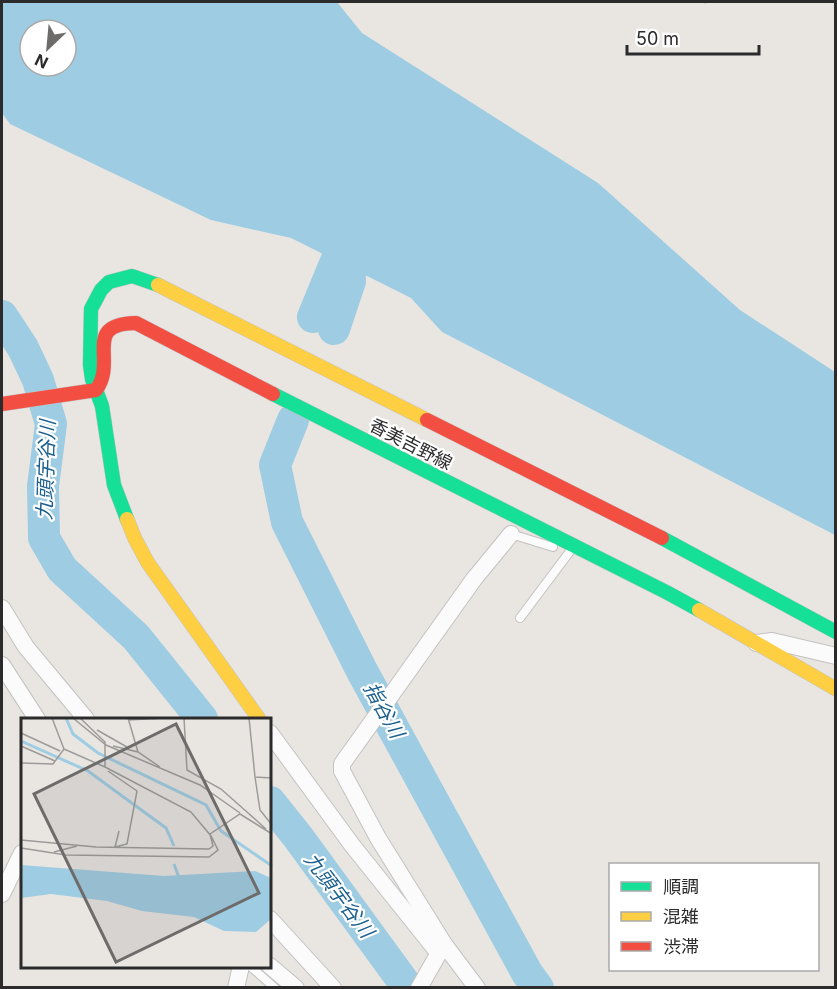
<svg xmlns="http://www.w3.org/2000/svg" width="837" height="989" font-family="Inter,'Noto Sans JP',sans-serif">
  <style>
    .water { fill: #9ecce2; fill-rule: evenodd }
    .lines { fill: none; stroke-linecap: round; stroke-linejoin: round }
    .river { stroke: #9ecce2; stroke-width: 32 }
    .lane-casing { stroke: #c3c2c2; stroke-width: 10 }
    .street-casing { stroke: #c3c2c2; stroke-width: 18 }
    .fast-casing { stroke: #c3c2c2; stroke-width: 15 }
    .slow-casing { stroke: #c3c2c2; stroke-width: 15 }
    .jam-casing { stroke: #c3c2c2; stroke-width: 15 }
    .path { stroke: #c8c8c7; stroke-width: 3; stroke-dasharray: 4.5 3; stroke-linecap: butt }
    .lane { stroke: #fcfbfb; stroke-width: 8 }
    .street { stroke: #fcfbfb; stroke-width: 16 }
    .fast { stroke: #16e098; stroke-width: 14 }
    .slow { stroke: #ffcf43; stroke-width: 14 }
    .jam { stroke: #f24e42; stroke-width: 14 }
    .labels { text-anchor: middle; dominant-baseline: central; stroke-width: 4.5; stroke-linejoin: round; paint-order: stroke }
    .street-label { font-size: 18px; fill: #2b2b2b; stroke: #fff }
    .water-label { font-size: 20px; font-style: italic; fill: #1c608f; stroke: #fff }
    .inset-river { fill: none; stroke: #9ecce2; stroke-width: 3 }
    .inset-road { fill: none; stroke: #9d9b99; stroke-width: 1.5 }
    .view { fill: #6e6c6b; fill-opacity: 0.15; stroke: #6e6c6b; stroke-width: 3 }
    .inset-edge { fill: none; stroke: #2b2b2b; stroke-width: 3 }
  </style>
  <rect width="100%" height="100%" fill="#e9e6e2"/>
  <path class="water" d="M2,2H337L362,33L598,183L740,310L835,372V535L442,332L411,298L291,238L211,220L10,124L2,113ZM30,30H66V66H30Z"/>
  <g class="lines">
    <g class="river">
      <polyline points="2,316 23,348 38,380 51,424 43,486 44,538 62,569 136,637 202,719"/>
      <polyline points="313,317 339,254"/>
      <polyline points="334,329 350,281 348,225"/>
      <polyline points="293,420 275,465 287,522 362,671 527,973 538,988"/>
      <polyline points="270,802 298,837 408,988"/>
    </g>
    <g class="lane-casing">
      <g id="lane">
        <polyline points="511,534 553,547"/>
        <polyline points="520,618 574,546"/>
        <polyline points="250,966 275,988"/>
      </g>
    </g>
    <g class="street-casing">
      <g id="street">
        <polyline points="2,608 26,647 86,719"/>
        <polyline points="756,643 772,641 836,656"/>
        <polyline points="2,665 37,719"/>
        <polyline points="270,733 352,845 436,950"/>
        <polyline points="2,894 22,853"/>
        <polyline points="270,919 333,988"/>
        <polyline points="444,944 378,838 342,771 342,764 474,579 511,534"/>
        <polyline points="270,966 296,988"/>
        <polyline points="236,988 241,966"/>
        <polyline points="419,988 444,944 477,988"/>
      </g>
    </g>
    <g class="fast-casing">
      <g id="fast">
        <polyline points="273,394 668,593 699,610"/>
        <polyline points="127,519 114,485 102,406 92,379 90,365 91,309 101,290 109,282 132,276 158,285"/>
        <polyline points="662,538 836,632"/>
      </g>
    </g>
    <g class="slow-casing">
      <g id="slow">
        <polyline points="158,285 427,420"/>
        <polyline points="127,519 135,539 148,563 259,719"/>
        <polyline points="699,610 836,689"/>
      </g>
    </g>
    <g class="jam-casing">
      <g id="jam">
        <path d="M2,404L96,390C118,361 81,324 136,323L273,394"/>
        <polyline points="427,420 662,538"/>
      </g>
    </g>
    <polyline class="path" points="704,3 705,2"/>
    <use href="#lane" class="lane"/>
    <use href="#street" class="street"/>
    <use href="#fast" class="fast"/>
    <use href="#slow" class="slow"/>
    <use href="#jam" class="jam"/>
  </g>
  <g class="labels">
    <g class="street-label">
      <text transform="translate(411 444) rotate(27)">香美吉野線</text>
    </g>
    <g class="water-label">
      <text transform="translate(46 470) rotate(-88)">九頭宇谷川</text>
      <text transform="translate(384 710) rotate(61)">指谷川</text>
      <text transform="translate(339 895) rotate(53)">九頭宇谷川</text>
    </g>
  </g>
  <g transform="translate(21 718)">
    <rect width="250" height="250" fill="#e9e6e2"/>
    <path d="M0,147L143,158L234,153L250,160V201L235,214L203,213L173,199L121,193L86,183L30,176L0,180Z" fill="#9ecce2"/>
    <path class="inset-river" d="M45,0L52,16L77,35L185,87L200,113L251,148M0,23L67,53L145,110L153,128M153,146L160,165"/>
    <path class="inset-road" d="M31,0L43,31M52,0L85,27L179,67L219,95M59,0L84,24V49M107,0L117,34M163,0L166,52L200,71L245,111M228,0L234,59L251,60M107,2L143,0M76,12L106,29M0,15L39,33M0,28L34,43M92,28L117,34L139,49M0,45L32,46L43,31L84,49L170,94L190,118L197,132L188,139L45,137L0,130M87,53L116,73L106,126L94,129L98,113M234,59L239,92L251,107M0,122L75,129L188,131L192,128L189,116L219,96L251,116M33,134L56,128"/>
    <path class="view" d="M155,6L238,175L95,244L13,76Z"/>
    <rect width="250" height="250" class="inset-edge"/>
  </g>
  <rect width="837" height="989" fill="none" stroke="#2b2b2b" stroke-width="6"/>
  <rect x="609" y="863" width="210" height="108" fill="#ffffff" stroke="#aaaaaa" stroke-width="1.5"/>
  <rect x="621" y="882" width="30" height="9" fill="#16e098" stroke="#aaaaaa" stroke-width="1.5"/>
  <text x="663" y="893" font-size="18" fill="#2b2b2b">順調</text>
  <rect x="621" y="912" width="30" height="9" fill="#ffcf43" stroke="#aaaaaa" stroke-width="1.5"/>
  <text x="663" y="923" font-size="18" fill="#2b2b2b">混雑</text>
  <rect x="621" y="942" width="30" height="9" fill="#f24e42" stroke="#aaaaaa" stroke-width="1.5"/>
  <text x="663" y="953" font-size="18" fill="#2b2b2b">渋滞</text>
  <g transform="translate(48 48) rotate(206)"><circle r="28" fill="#ffffff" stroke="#aaaaaa" stroke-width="1.5"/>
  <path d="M0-4.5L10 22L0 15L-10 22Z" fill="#6e6c6b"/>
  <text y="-9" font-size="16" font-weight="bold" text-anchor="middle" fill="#2b2b2b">N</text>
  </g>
  <path d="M627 45v9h132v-9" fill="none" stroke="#2b2b2b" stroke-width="3"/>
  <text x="636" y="45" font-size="18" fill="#2b2b2b" stroke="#ffffff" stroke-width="4.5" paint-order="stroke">50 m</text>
</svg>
